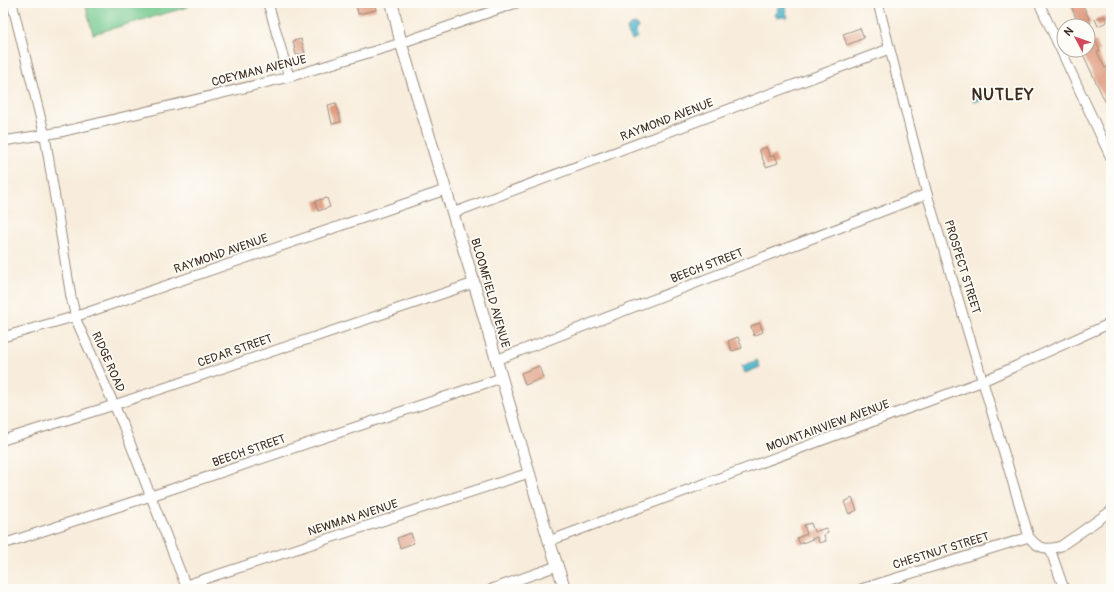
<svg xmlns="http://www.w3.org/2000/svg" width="1114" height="592" font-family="Pangolin,sans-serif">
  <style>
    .green { fill: #72c88c; stroke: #567955 }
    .water { fill: #49b2c8; stroke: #426e73 }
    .building { fill: #e09d81 }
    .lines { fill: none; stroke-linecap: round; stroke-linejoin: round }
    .minor-casing { stroke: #9a8c7d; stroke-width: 11 }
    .tertiary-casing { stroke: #9a8c7d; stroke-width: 13 }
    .minor { stroke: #fff; stroke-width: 9 }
    .tertiary { stroke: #fff; stroke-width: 11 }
    .labels { text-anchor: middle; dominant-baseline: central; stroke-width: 3.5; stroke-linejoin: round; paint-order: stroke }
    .street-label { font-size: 12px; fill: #3b2a1e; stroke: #fdfcf7 }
    .district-label { font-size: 16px; font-weight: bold; letter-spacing: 1px; fill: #3b2a1e; stroke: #fdfcf7 }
  </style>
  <rect width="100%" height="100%" fill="#fdfcf7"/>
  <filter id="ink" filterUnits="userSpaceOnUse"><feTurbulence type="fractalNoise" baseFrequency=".025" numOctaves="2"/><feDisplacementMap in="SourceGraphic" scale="8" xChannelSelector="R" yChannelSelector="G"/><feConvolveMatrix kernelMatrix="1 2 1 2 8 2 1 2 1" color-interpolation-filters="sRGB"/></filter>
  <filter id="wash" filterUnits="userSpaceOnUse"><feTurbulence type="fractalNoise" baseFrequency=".012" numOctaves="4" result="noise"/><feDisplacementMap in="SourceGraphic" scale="16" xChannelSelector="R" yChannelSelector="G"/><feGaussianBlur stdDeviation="0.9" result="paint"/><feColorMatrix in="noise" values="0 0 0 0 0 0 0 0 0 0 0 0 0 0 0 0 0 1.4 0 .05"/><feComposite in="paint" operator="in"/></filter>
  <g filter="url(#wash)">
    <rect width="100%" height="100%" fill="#f8eddc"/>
    <polygon class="green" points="85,3 187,3 188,7 93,34"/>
    <g class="water">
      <polygon points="783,3 786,5 785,11 788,16 787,18 783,17 777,18 775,14 778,11 777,8 781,6"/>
      <polygon points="634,24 637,25 638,27 636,30 637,37 633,40 630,38 627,29 629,26"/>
      <polygon points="976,91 977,95 986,92 988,98 974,102 971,92"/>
      <polygon points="757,360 760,367 745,373 742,366"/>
    </g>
    <g id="blocks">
      <g class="building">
        <polygon points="356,3 375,3 376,10 358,14"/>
        <polygon points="1070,3 1082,3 1091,23 1079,26"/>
        <polygon points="1104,16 1107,22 1098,26 1095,19"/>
        <polygon points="860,28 864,38 847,45 843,34"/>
        <polygon points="301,39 305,53 296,55 293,41"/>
        <polygon points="1096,41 1100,51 1097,52 1105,68 1111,66 1111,114 1081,50 1088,50 1088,45"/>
        <polygon points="336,103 341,122 332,124 328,105"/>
        <polygon points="766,147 770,157 775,155 778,163 766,167 759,150"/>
        <polygon points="327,198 330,207 318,211 315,201"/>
        <polygon points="760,323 763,332 754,336 751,326"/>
        <polygon points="738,337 742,348 732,351 728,341"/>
        <polygon points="539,366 543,378 525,385 521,373"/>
        <polygon points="852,498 857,510 849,514 844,502"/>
        <polygon points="811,523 814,532 826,528 828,533 824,535 826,541 819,543 817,537 800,544 797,538 807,534 804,525"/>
        <polygon points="411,533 414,543 400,548 397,538"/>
      </g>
    </g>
  </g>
  <g filter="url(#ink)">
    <use href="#blocks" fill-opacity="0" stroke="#9a8c7d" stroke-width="1"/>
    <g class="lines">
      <g class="minor-casing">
        <g id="minor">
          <polyline points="12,3 45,136 71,297 77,322 123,425 187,589"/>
          <polyline points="268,3 289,77"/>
          <path d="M878,3L927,194L1029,537C1037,548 1047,551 1061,546L1111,511"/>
          <polyline points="1039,3 1111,158"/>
          <polyline points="3,141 61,132 289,77 401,43 516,3"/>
          <polyline points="453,213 889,49"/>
          <polyline points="3,337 80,315 445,190"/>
          <polyline points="496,360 927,194"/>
          <polyline points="3,440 114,405 474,283"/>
          <polyline points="549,541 983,381 1111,323"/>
          <polyline points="3,544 151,496 501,378"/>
          <polyline points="1050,549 1064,589"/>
          <polyline points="186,585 529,473"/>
          <polyline points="492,589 557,566"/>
          <polyline points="861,589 1029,537"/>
        </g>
      </g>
      <g class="tertiary-casing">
        <polyline id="tertiary" points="392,3 401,43 474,283 549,541 565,589"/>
      </g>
      <use href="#minor" class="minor"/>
      <use href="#tertiary" class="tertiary"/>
    </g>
  </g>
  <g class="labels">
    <g class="street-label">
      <text transform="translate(259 71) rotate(-14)">COEYMAN AVENUE</text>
      <text transform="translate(667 120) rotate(-21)">RAYMOND AVENUE</text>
      <text transform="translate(221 254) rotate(-19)">RAYMOND AVENUE</text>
      <text transform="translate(707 266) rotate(-21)">BEECH STREET</text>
      <text transform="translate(962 267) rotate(73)">PROSPECT STREET</text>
      <text transform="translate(490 293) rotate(74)">BLOOMFIELD AVENUE</text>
      <text transform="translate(235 351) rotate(-19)">CEDAR STREET</text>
      <text transform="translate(108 362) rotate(66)">RIDGE ROAD</text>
      <text transform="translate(828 426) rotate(-20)">MOUNTAINVIEW AVENUE</text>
      <text transform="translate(249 451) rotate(-19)">BEECH STREET</text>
      <text transform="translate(353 518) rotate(-18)">NEWMAN AVENUE</text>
      <text transform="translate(941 551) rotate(-17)">CHESTNUT STREET</text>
    </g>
    <g class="district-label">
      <text x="1003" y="95">NUTLEY</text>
    </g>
  </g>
  <rect width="1114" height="592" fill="none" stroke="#fdfcf7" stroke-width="16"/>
  <g transform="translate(1076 38) rotate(311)"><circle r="19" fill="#fdfcf7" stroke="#afa8a0"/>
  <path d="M0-3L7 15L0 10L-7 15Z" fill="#d1495b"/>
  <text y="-6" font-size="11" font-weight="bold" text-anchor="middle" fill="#3b2a1e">N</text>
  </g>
</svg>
